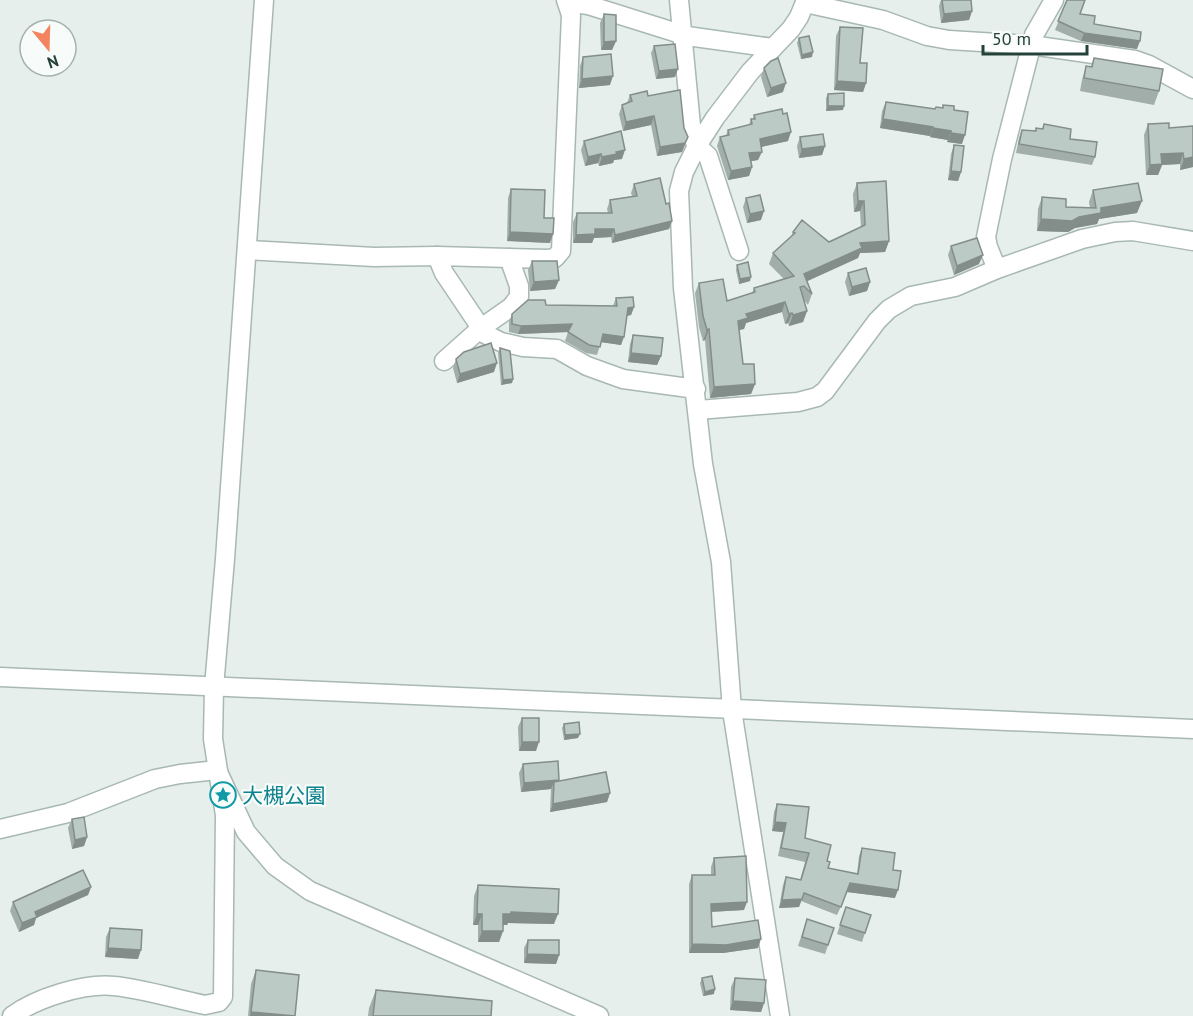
<svg xmlns="http://www.w3.org/2000/svg" width="1193" height="1016" font-family="'PT Sans','Noto Sans JP',sans-serif">
  <style>
    .lines { fill: none; stroke-linecap: round; stroke-linejoin: round }
    .minor-casing { stroke: #a8b8b2; stroke-width: 21 }
    .minor { stroke: #fff; stroke-width: 18 }
    .wall { fill: #a1aea9 }
    .shaded-wall { fill: #838d89 }
    .building { fill: #bbcac4; stroke: #838d89; stroke-width: 1.5 }
    .labels { text-anchor: middle; dominant-baseline: central; stroke-width: 4.5; stroke-linejoin: round; paint-order: stroke }
    .culture-label { font-size: 21px; fill: #0d838f; stroke: #f7fbf9; text-anchor: start }
  </style>
  <rect width="100%" height="100%" fill="#e6efeb"/>
  <g class="lines">
    <g class="minor-casing">
      <g id="minor">
        <polyline points="679,0 692,136 697,146 708,156 739,251"/>
        <polyline points="567,2 588,5 687,36 773,48"/>
        <polyline points="805,3 883,20 927,36 949,40 1031,45 1135,60 1149,65 1193,89"/>
        <polyline points="247,250 374,257 437,256 548,259 555,258 561,251 571,15 566,0"/>
        <polyline points="437,256 444,273 485,334 501,342 523,347 557,349 587,366 623,379 696,389"/>
        <polyline points="997,269 988,247 986,237 1002,159 1034,35 1054,0"/>
        <polyline points="444,361 481,328 511,307 519,297 519,286 509,258"/>
        <polyline points="698,410 798,402 817,397 825,391 877,321 889,309 911,296 955,287 997,269 1082,239 1115,232 1133,231 1193,241"/>
        <polyline points="0,677 1193,729"/>
        <polyline points="0,829 68,813 155,779 180,774 217,770 246,832 275,866 310,891 599,1016"/>
        <path d="M12,1016C36,998 84,983 114,986C144,989 175,999 205,1005L219,1002L223,997L225,815L213,739L214,687L225,559L264,0"/>
        <polyline points="780,1016 732,710 721,562 703,464 683,288 679,191 684,172 697,146 715,118 750,72 791,29 799,17 806,0"/>
      </g>
    </g>
    <use href="#minor" class="minor"/>
  </g>
  <g class="wall">
    <polygon points="941,0 971,0 972,11 969,20 941,23 939,6"/>
    <polygon points="1067,0 1080,14 1094,24 1137,49 1081,41 1055,30"/>
    <polygon points="604,14 616,41 612,50 601,50 600,23"/>
    <polygon points="840,27 860,63 866,83 863,92 834,90 836,36"/>
    <polygon points="799,38 812,57 801,59 797,43"/>
    <polygon points="654,46 675,77 656,79 651,53"/>
    <polygon points="583,57 610,85 579,88 580,66"/>
    <polygon points="1094,58 1159,91 1154,105 1080,91 1082,80 1086,66 1091,67"/>
    <polygon points="764,68 783,92 767,97 761,77"/>
    <polygon points="828,94 843,110 826,111 826,98"/>
    <polygon points="630,95 648,96 684,128 688,137 682,152 657,156 651,125 623,131 619,114 622,105 627,103"/>
    <polygon points="886,102 935,109 942,108 943,105 954,110 962,144 947,142 948,140 930,137 930,136 880,128 882,111"/>
    <polygon points="754,115 788,141 761,147 758,160 751,161 752,167 749,176 728,180 717,146 720,137 726,135 728,130 749,125 751,119 753,119"/>
    <polygon points="1044,124 1070,139 1095,157 1092,165 1016,153 1019,138 1022,130 1035,131 1036,128 1042,129"/>
    <polygon points="1148,124 1169,128 1193,167 1180,170 1180,164 1162,165 1158,175 1146,175 1144,135"/>
    <polygon points="800,137 825,146 822,155 799,158 797,146"/>
    <polygon points="584,141 622,159 614,160 613,163 599,166 598,163 585,166 581,150"/>
    <polygon points="954,145 961,172 958,181 948,180 951,154"/>
    <polygon points="857,183 889,241 885,252 860,253 858,258 807,281 812,294 808,305 804,300 807,311 803,322 789,326 788,323 785,324 782,312 746,323 744,329 739,330 743,364 755,384 751,394 710,398 705,340 703,341 699,327 695,293 699,283 727,301 752,293 754,288 784,279 769,264 773,253 791,237 793,232 829,242 861,227 860,211 854,212 853,194"/>
    <polygon points="634,184 666,204 672,221 669,229 612,243 611,237 594,238 592,243 573,243 573,222 577,213 608,213 607,209 610,200 632,196 631,193"/>
    <polygon points="511,189 544,218 550,243 507,241 508,198"/>
    <polygon points="1093,190 1137,213 1099,219 1097,224 1075,228 1068,232 1037,231 1038,209 1042,197 1066,207 1090,208 1089,202"/>
    <polygon points="746,198 761,220 747,223 743,207"/>
    <polygon points="951,246 979,264 954,275 948,255"/>
    <polygon points="532,261 559,280 555,289 530,291 528,270"/>
    <polygon points="737,265 750,281 739,284 736,270"/>
    <polygon points="848,273 870,282 867,291 849,296 845,282"/>
    <polygon points="616,298 634,307 631,315 627,316 621,345 601,342 597,355 586,353 565,341 568,332 518,334 509,332 509,322 512,314 546,305 613,306"/>
    <polygon points="633,335 661,356 657,365 628,362 630,344"/>
    <polygon points="500,348 513,379 512,383 501,385 498,353"/>
    <polygon points="456,359 494,372 457,383 453,368"/>
    <polygon points="522,718 536,751 519,751 518,727"/>
    <polygon points="564,724 578,738 564,740 562,728"/>
    <polygon points="523,764 559,781 610,793 607,802 550,812 551,789 521,792 519,773"/>
    <polygon points="777,804 805,838 827,861 828,868 857,874 859,856 862,848 893,870 895,898 847,892 837,915 801,901 799,907 779,908 783,885 786,877 800,880 805,862 778,856 783,832 772,831 774,812"/>
    <polygon points="72,819 87,837 84,846 72,849 68,828"/>
    <polygon points="714,858 744,910 711,912 712,927 758,948 723,953 689,953 689,884 692,875 711,875 711,867"/>
    <polygon points="478,885 554,924 508,923 507,925 503,925 503,931 499,942 478,942 478,925 473,925 474,896"/>
    <polygon points="91,887 88,895 36,918 34,925 19,932 10,911 13,902"/>
    <polygon points="846,907 871,915 862,942 837,934"/>
    <polygon points="807,919 834,928 825,954 798,946"/>
    <polygon points="110,928 138,959 105,957 106,937"/>
    <polygon points="528,940 559,955 556,964 524,963 524,948"/>
    <polygon points="256,970 295,1016 248,1016 251,984"/>
    <polygon points="702,978 714,994 703,996 700,983"/>
    <polygon points="735,978 764,1003 761,1012 730,1010 731,987"/>
    <polygon points="376,990 491,1016 368,1016 369,1008"/>
  </g>
  <g class="shaded-wall">
    <polygon points="972,11 969,20 941,23 944,14"/>
    <polygon points="1084,33 1140,41 1137,49 1081,41"/>
    <polygon points="616,41 612,50 601,50 604,42"/>
    <polygon points="813,52 812,57 801,59 802,55"/>
    <polygon points="678,69 675,77 656,79 659,71"/>
    <polygon points="613,76 610,85 579,88 582,79"/>
    <polygon points="837,81 866,83 863,92 834,90"/>
    <polygon points="786,83 783,92 767,97 771,88"/>
    <polygon points="828,106 844,106 843,110 826,111"/>
    <polygon points="654,116 651,125 623,131 626,122"/>
    <polygon points="883,119 933,127 930,136 880,128"/>
    <polygon points="933,128 951,131 948,140 930,137"/>
    <polygon points="791,132 788,141 757,148 760,139"/>
    <polygon points="951,133 965,135 962,144 947,142"/>
    <polygon points="688,137 682,152 657,156 660,147"/>
    <polygon points="825,146 822,155 799,158 802,149"/>
    <polygon points="625,150 622,159 614,160 613,163 599,166 602,157 616,152"/>
    <polygon points="762,152 758,160 746,162 749,153"/>
    <polygon points="1183,153 1180,164 1162,165 1158,175 1146,175 1150,165 1161,154"/>
    <polygon points="601,154 598,163 585,166 588,157"/>
    <polygon points="1193,157 1193,167 1180,170 1184,159"/>
    <polygon points="752,167 749,176 728,180 731,171"/>
    <polygon points="951,171 961,172 958,181 948,180"/>
    <polygon points="858,201 864,201 860,211 854,212"/>
    <polygon points="1142,201 1137,213 1099,219 1097,224 1075,228 1068,232 1037,231 1041,219 1079,217 1101,208"/>
    <polygon points="764,211 761,220 747,223 750,214"/>
    <polygon points="672,221 669,229 612,243 615,235"/>
    <polygon points="595,229 614,229 611,237 594,238 592,243 573,243 576,235"/>
    <polygon points="510,232 553,234 550,243 507,241"/>
    <polygon points="889,241 885,252 860,253 858,258 801,284 804,274 860,243"/>
    <polygon points="983,255 979,264 954,275 957,266"/>
    <polygon points="751,277 750,281 739,284 740,279"/>
    <polygon points="559,280 555,289 530,291 534,282"/>
    <polygon points="870,282 867,291 849,296 852,287"/>
    <polygon points="785,302 782,312 746,323 744,329 734,331 738,321 746,314"/>
    <polygon points="634,307 631,315 625,316 628,308"/>
    <polygon points="807,311 803,322 789,326 793,315"/>
    <polygon points="792,313 788,323 785,324 789,314"/>
    <polygon points="572,324 569,332 518,334 521,326"/>
    <polygon points="709,329 705,340 703,341 707,330"/>
    <polygon points="603,334 624,337 621,345 600,342"/>
    <polygon points="631,353 661,356 657,365 628,362"/>
    <polygon points="497,363 494,372 457,383 460,374"/>
    <polygon points="513,379 512,383 501,385 503,380"/>
    <polygon points="755,384 751,394 710,398 714,387"/>
    <polygon points="580,734 578,738 564,740 565,735"/>
    <polygon points="522,742 539,742 536,751 519,751"/>
    <polygon points="559,780 556,789 554,782 551,789 521,792 524,783"/>
    <polygon points="610,793 607,802 550,812 553,804"/>
    <polygon points="775,822 786,823 783,832 772,831"/>
    <polygon points="87,837 84,846 72,849 75,840"/>
    <polygon points="850,883 898,890 895,898 847,892 837,915"/>
    <polygon points="91,887 88,895 36,918 34,925 19,932 22,923 35,912"/>
    <polygon points="802,899 799,907 779,908 782,900"/>
    <polygon points="747,902 744,910 708,912 711,904"/>
    <polygon points="511,912 558,914 554,924 508,923 507,925 499,925 503,914"/>
    <polygon points="477,914 482,914 478,925 473,925"/>
    <polygon points="482,931 503,931 499,942 478,942"/>
    <polygon points="761,939 758,948 723,953 689,953 692,944"/>
    <polygon points="108,948 141,950 138,959 105,957"/>
    <polygon points="527,954 559,955 556,964 524,963"/>
    <polygon points="715,989 714,994 703,996 705,992"/>
    <polygon points="733,1001 764,1003 761,1012 730,1010"/>
    <polygon points="251,1012 293,1016 250,1016"/>
  </g>
  <g class="building">
    <polygon points="942,0 971,0 972,11 944,14"/>
    <polygon points="1067,0 1085,0 1080,14 1095,16 1094,24 1141,32 1140,41 1084,33 1058,21"/>
    <polygon points="604,14 616,15 616,41 604,42"/>
    <polygon points="840,27 863,28 860,63 867,63 866,83 837,81"/>
    <polygon points="809,36 813,52 802,55 799,38"/>
    <polygon points="675,44 678,69 659,71 654,46"/>
    <polygon points="611,54 613,76 582,79 583,57"/>
    <polygon points="778,58 786,83 771,88 764,68 771,61"/>
    <polygon points="1094,58 1163,69 1159,91 1084,78 1086,66 1092,67"/>
    <polygon points="680,90 684,128 688,137 685,143 660,147 654,116 626,122 622,105 632,101 630,95 647,91 648,96"/>
    <polygon points="844,93 844,106 828,106 828,94"/>
    <polygon points="886,102 935,109 936,107 943,108 943,105 954,106 954,110 968,112 965,135 951,133 951,131 933,128 933,127 883,119"/>
    <polygon points="782,109 783,114 787,113 791,132 760,139 762,152 749,153 752,167 731,171 720,137 729,135 728,130 752,124 751,119 755,119 754,115"/>
    <polygon points="1169,123 1169,128 1193,126 1193,157 1184,159 1183,153 1161,154 1162,164 1150,165 1148,124"/>
    <polygon points="1044,124 1071,129 1070,139 1097,142 1095,157 1019,144 1022,130 1036,131 1036,128 1043,129"/>
    <polygon points="621,131 625,150 616,152 617,154 602,157 601,154 588,157 584,141"/>
    <polygon points="823,134 825,146 802,149 800,137"/>
    <polygon points="954,145 964,146 961,172 951,171"/>
    <polygon points="660,178 666,204 669,203 672,221 615,235 614,229 595,229 595,234 576,235 577,213 612,213 610,200 637,196 634,184"/>
    <polygon points="886,181 889,241 860,243 862,248 804,274 812,294 804,286 800,287 807,311 793,315 792,313 789,314 785,302 746,314 748,318 738,321 743,364 754,364 755,384 714,387 709,329 707,330 703,316 699,283 723,279 727,301 755,292 754,288 794,276 773,253 795,233 793,232 802,220 829,242 865,225 864,201 858,201 857,183"/>
    <polygon points="1138,183 1142,201 1101,208 1101,213 1079,217 1072,221 1041,219 1042,197 1066,199 1066,207 1096,208 1093,190"/>
    <polygon points="511,189 545,190 544,218 554,218 553,234 510,232"/>
    <polygon points="760,195 764,211 750,214 746,198"/>
    <polygon points="977,238 983,255 957,266 951,246"/>
    <polygon points="532,261 557,261 559,280 534,282"/>
    <polygon points="748,262 751,277 740,279 737,265"/>
    <polygon points="866,268 870,282 852,287 848,273"/>
    <polygon points="633,297 634,307 628,308 624,337 603,334 600,347 589,345 568,332 572,324 521,326 512,324 512,314 528,300 545,300 546,305 617,306 616,298"/>
    <polygon points="633,335 663,338 661,356 631,353"/>
    <polygon points="491,343 497,363 460,374 456,359 464,352"/>
    <polygon points="500,348 510,351 513,379 503,380"/>
    <rect x="522" y="718" width="17" height="24"/>
    <polygon points="579,722 580,734 565,735 564,724"/>
    <polygon points="558,761 559,780 524,783 523,764"/>
    <polygon points="606,772 610,793 553,804 554,782"/>
    <polygon points="777,804 809,807 805,838 831,845 827,861 830,862 828,868 858,874 862,848 895,853 893,870 901,871 898,890 850,883 841,907 804,893 802,899 782,900 786,877 801,880 809,853 781,848 786,823 775,822"/>
    <polygon points="84,817 87,837 75,840 72,819"/>
    <polygon points="746,856 747,902 711,904 712,927 758,920 761,939 726,945 692,944 692,875 715,875 714,858"/>
    <polygon points="83,870 91,887 35,912 37,917 22,923 13,902"/>
    <polygon points="478,885 559,889 558,914 511,912 511,914 503,914 503,931 482,931 482,914 477,914"/>
    <polygon points="846,907 871,915 865,933 840,925"/>
    <polygon points="807,919 834,928 828,945 802,937"/>
    <polygon points="110,928 142,930 141,950 108,948"/>
    <polygon points="528,940 559,940 559,955 527,954"/>
    <polygon points="256,970 299,975 295,1016 251,1012"/>
    <polygon points="712,976 715,989 705,992 702,978"/>
    <polygon points="735,978 766,980 764,1003 733,1001"/>
    <polygon points="376,990 492,1001 491,1016 373,1016"/>
  </g>
  <defs>
    <g id="sight-ring" transform="scale(1.35)"><circle r="9.5" fill="#f7fbf9" stroke="#0f9aa8" stroke-width="1.5"/><path d="M0-6L1.8-2.2L6-1.7L2.9 1.2L3.7 5.4L0 3.3L-3.7 5.4L-2.9 1.2L-6-1.7L-1.8-2.2Z" fill="#0f9aa8"/></g>
  </defs>
  <g fill-rule="evenodd">
    <use href="#sight-ring" x="223" y="795"/>
  </g>
  <g class="labels">
    <g class="culture-label">
      <text x="242" y="795">大槻公園</text>
    </g>
  </g>
  <g transform="translate(48 48) rotate(161)"><circle r="28" fill="#f7fbf9" stroke="#a3b1ad" stroke-width="1.5"/>
  <path d="M0-4.5L10 22L0 15L-10 22Z" fill="#f4845f"/>
  <text y="-9" font-size="16" font-weight="bold" text-anchor="middle" fill="#24423a">N</text>
  </g>
  <path d="M983 45v9h104v-9" fill="none" stroke="#24423a" stroke-width="3"/>
  <text x="992" y="45" font-size="18" fill="#24423a" stroke="#f7fbf9" stroke-width="4.5" paint-order="stroke">50 m</text>
</svg>
